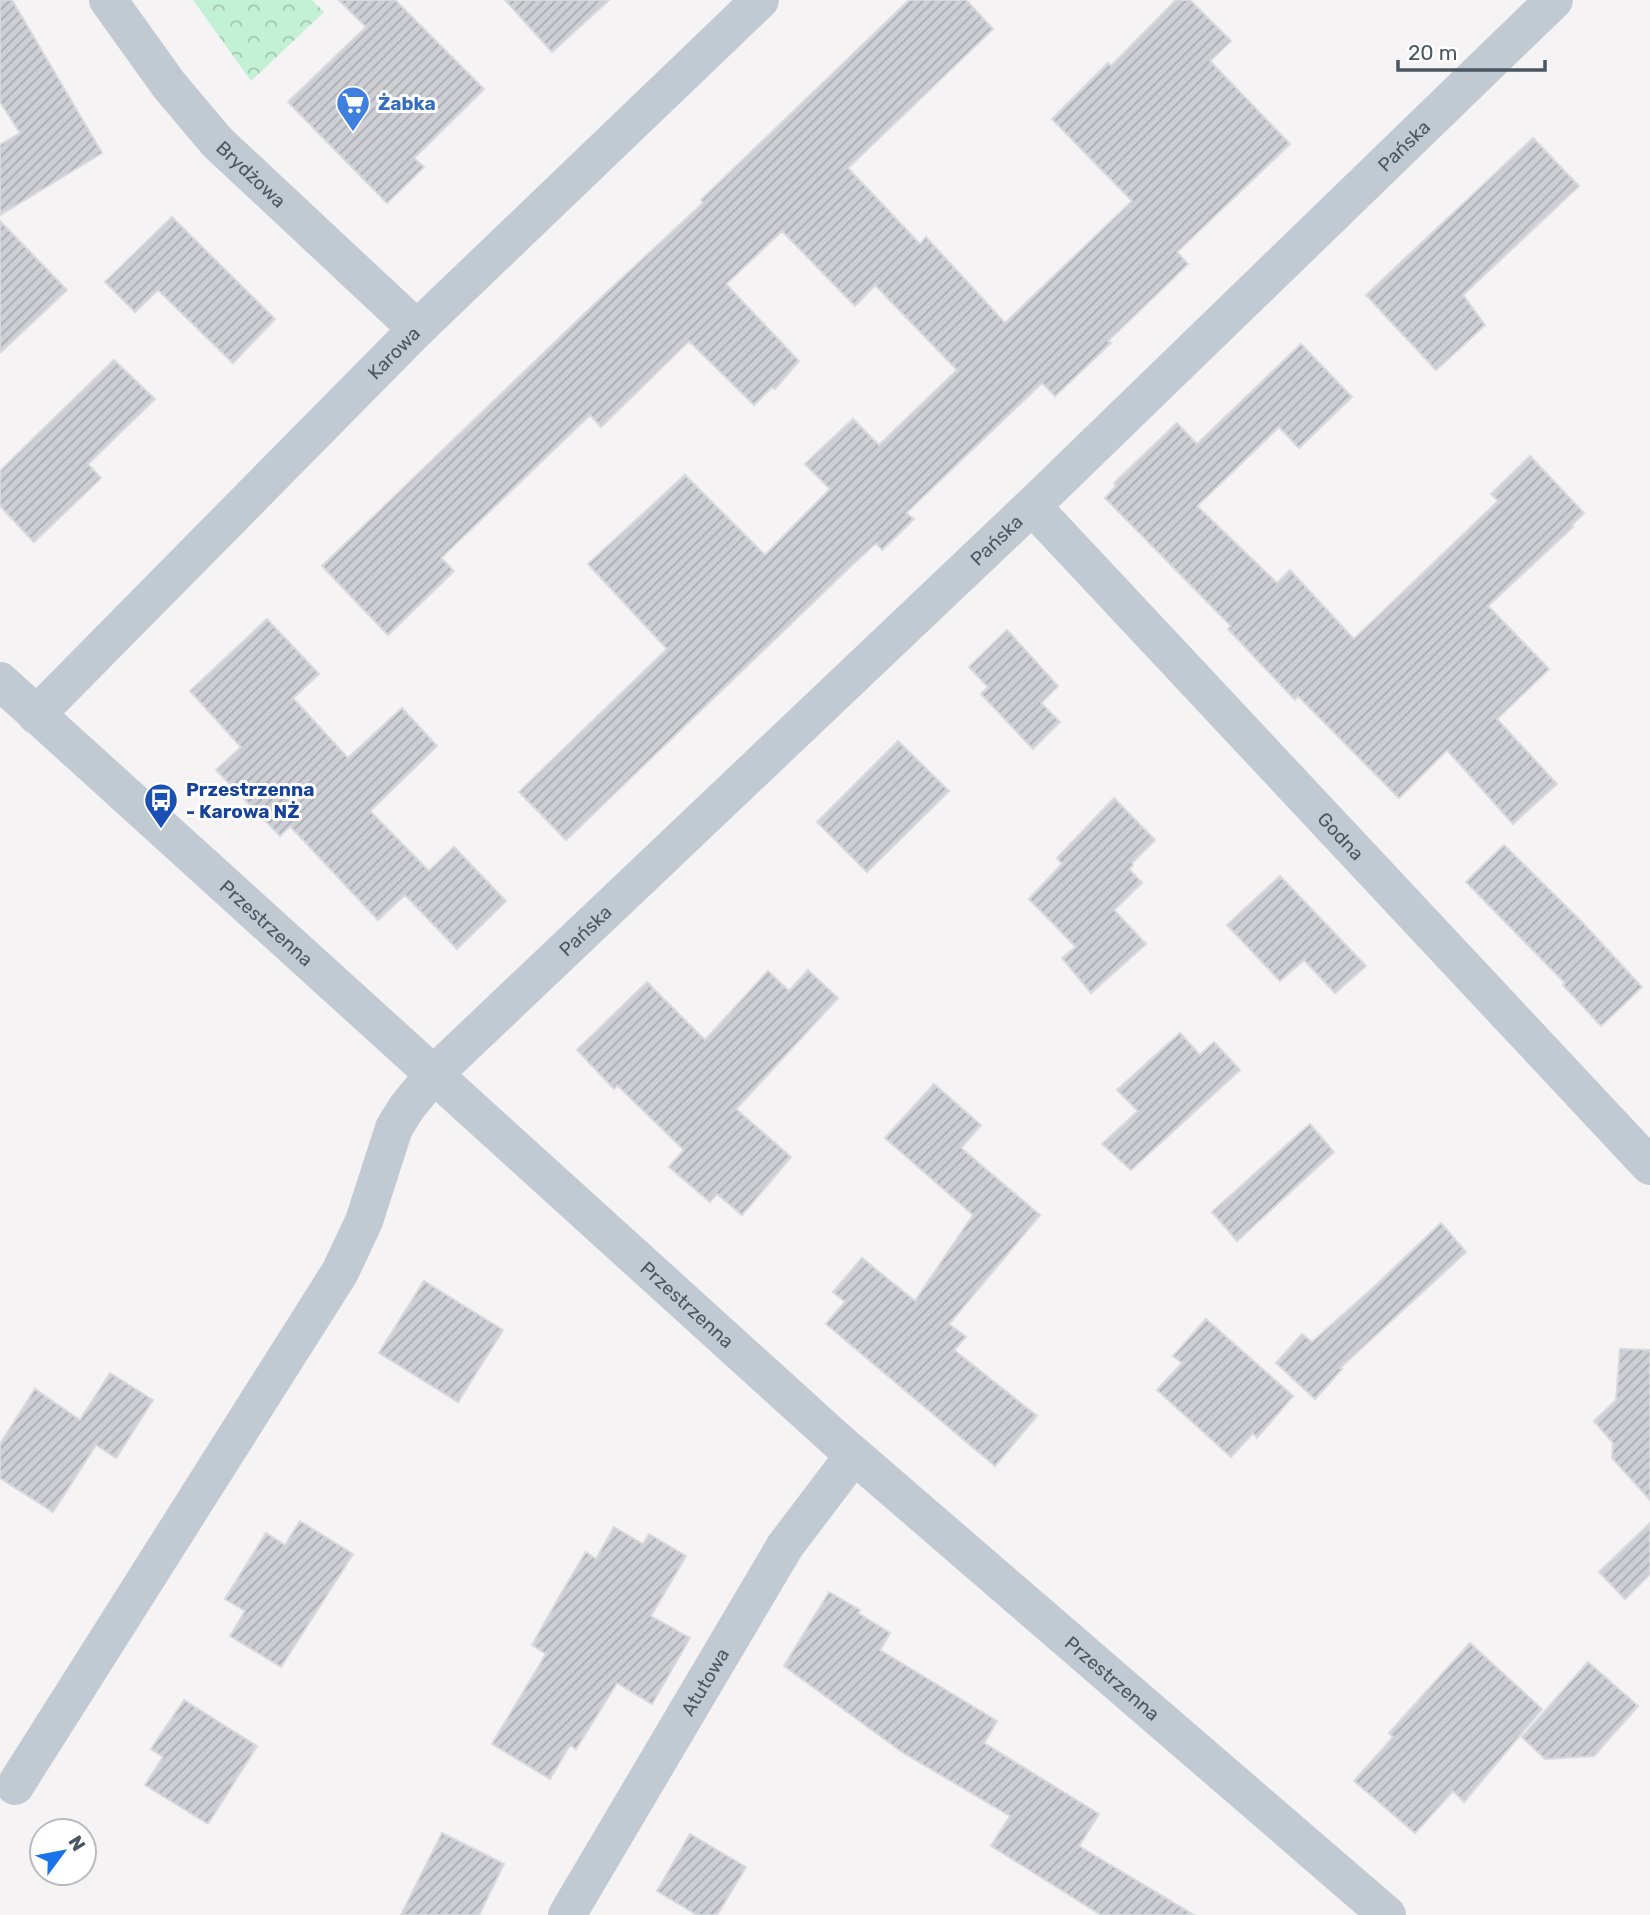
<svg xmlns="http://www.w3.org/2000/svg" width="1650" height="1915" font-family="Rubik,sans-serif">
  <style>
    .forest { fill: url(#forest-crowns) }
    .building { fill: url(#building-hatch); stroke: #d7d9de; stroke-width: 2 }
    .lines { fill: none; stroke-linecap: round; stroke-linejoin: round }
    .minor { stroke: #c1cad2; stroke-width: 38 }
    .tertiary { stroke: #c1cad2; stroke-width: 38 }
    .labels { text-anchor: middle; dominant-baseline: central; stroke-width: 6; stroke-linejoin: round; paint-order: stroke }
    .shop-label { font-size: 19px; font-weight: bold; fill: #366cbe; stroke: #fff; text-anchor: start }
    .street-label { font-size: 19px; fill: #4a5661; stroke: #fff }
    .transit-label { font-size: 19px; font-weight: bold; fill: #164399; stroke: #fff; text-anchor: start }
  </style>
  <defs>
    <pattern id="forest-crowns" width="20" height="18" patternUnits="userSpaceOnUse" patternTransform="scale(1.75)"><rect width="20" height="18" fill="#c3f1d5"/><path d="M2 6a3 3 0 1 1 6 0M12 15a3 3 0 1 1 6 0" fill="none" stroke="#a0c6b0"/></pattern>
    <pattern id="building-hatch" width="6" height="6" patternUnits="userSpaceOnUse" patternTransform="scale(1.75)"><rect width="6" height="6" fill="#cdcfd5"/><path d="M-1 1l2-2M0 6l6-6M5 7l2-2" fill="none" stroke="#a8abb0"/></pattern>
  </defs>
  <rect width="100%" height="100%" fill="#f5f3f3"/>
  <polygon class="forest" points="193,0 312,0 324,12 251,81"/>
  <g class="building">
    <polygon points="0,0 12,0 102,153 0,215 0,145 20,133 0,102"/>
    <polygon points="339,0 395,0 484,89 414,158 424,167 387,203 288,102 366,27"/>
    <polygon points="505,0 609,0 552,52"/>
    <polygon points="909,0 966,0 993,29 848,168 920,244 926,237 1005,323 1132,201 1052,119 1108,63 1111,66 1176,0 1190,0 1231,41 1210,61 1290,144 1177,252 1188,264 1108,341 1111,343 1055,396 1042,383 906,513 914,519 882,550 876,543 851,566 566,840 519,792 667,649 588,564 685,475 765,555 830,489 805,464 853,419 879,445 957,370 875,285 855,306 782,231 726,284 799,361 775,389 772,387 754,405 689,341 601,427 590,415 441,558 454,571 388,635 322,566 607,292 703,203 701,200"/>
    <polygon points="1533,138 1579,186 1463,295 1485,325 1436,370 1366,295"/>
    <polygon points="172,217 275,319 233,363 158,290 135,312 105,282"/>
    <polygon points="0,221 67,290 0,353"/>
    <polygon points="1301,344 1352,397 1299,448 1279,427 1197,506 1277,583 1290,570 1354,639 1498,501 1491,494 1530,456 1584,513 1571,526 1573,527 1488,606 1549,669 1497,719 1557,784 1513,824 1447,750 1399,798 1298,696 1295,700 1228,629 1231,626 1105,498 1116,486 1114,483 1177,423 1197,444"/>
    <polygon points="114,360 155,399 88,464 101,478 34,542 0,506 0,471"/>
    <polygon points="267,619 319,674 293,698 348,758 402,708 437,746 370,811 429,871 454,847 506,901 457,949 405,895 378,920 290,826 280,836 216,770 241,747 190,691"/>
    <polygon points="1007,630 1058,686 1041,703 1060,722 1033,749 981,694 988,687 969,667"/>
    <polygon points="898,741 949,791 867,872 817,822"/>
    <polygon points="1114,798 1155,840 1132,863 1133,865 1129,869 1142,883 1114,910 1146,944 1091,993 1062,958 1076,947 1029,899 1062,864 1057,858"/>
    <polygon points="1504,845 1582,922 1642,987 1601,1026 1563,985 1565,983 1466,882"/>
    <polygon points="1280,876 1366,966 1335,993 1304,960 1280,981 1227,925"/>
    <polygon points="808,970 838,998 736,1109 791,1157 742,1215 717,1194 710,1202 669,1167 684,1150 617,1085 614,1089 577,1050 647,982 705,1040 768,971 789,991"/>
    <polygon points="1180,1033 1200,1055 1214,1042 1240,1070 1131,1170 1102,1144 1138,1111 1117,1090"/>
    <polygon points="934,1084 981,1125 961,1148 1040,1215 949,1324 966,1337 954,1350 1037,1416 995,1466 826,1324 845,1302 833,1292 862,1258 915,1301 973,1215 885,1138"/>
    <polygon points="1310,1124 1334,1152 1237,1241 1212,1212"/>
    <polygon points="1441,1223 1466,1252 1340,1368 1342,1369 1315,1399 1276,1363 1302,1334 1312,1342 1375,1286"/>
    <polygon points="424,1281 503,1330 458,1402 379,1353"/>
    <polygon points="1206,1319 1293,1396 1257,1438 1253,1433 1231,1457 1157,1390 1182,1363 1173,1356"/>
    <polygon points="1620,1349 1650,1350 1650,1500 1612,1458 1613,1443 1594,1421 1616,1400"/>
    <polygon points="110,1373 153,1400 116,1458 96,1445 53,1512 0,1478 0,1444 35,1389 80,1420"/>
    <polygon points="300,1521 353,1554 281,1667 230,1636 245,1611 225,1599 266,1533 285,1545"/>
    <polygon points="1650,1523 1650,1574 1625,1599 1599,1572"/>
    <polygon points="614,1527 643,1544 649,1534 686,1556 651,1616 690,1638 652,1704 617,1683 576,1749 570,1745 550,1779 492,1744 546,1654 532,1645 562,1592 586,1552 596,1559"/>
    <polygon points="829,1592 860,1610 858,1613 890,1633 880,1650 997,1721 984,1743 1099,1814 1079,1846 1194,1915 1101,1915 991,1846 1010,1816 902,1752 784,1666"/>
    <polygon points="1470,1643 1542,1709 1464,1802 1453,1791 1415,1833 1354,1781 1393,1737 1389,1733"/>
    <polygon points="1588,1662 1638,1706 1594,1756 1545,1759 1522,1737"/>
    <polygon points="184,1700 257,1746 208,1824 145,1785 163,1757 151,1749"/>
    <polygon points="442,1833 504,1864 479,1915 401,1915"/>
    <polygon points="690,1834 746,1867 717,1915 697,1915 657,1891"/>
  </g>
  <g class="lines">
    <g class="minor">
      <path id="s1" d="M108,0L169,85L217,142L417,329"/>
      <path id="s2" d="M1032,506L1650,1166"/>
      <path id="s3" d="M36,715L417,329L760,0"/>
      <path id="s4" d="M15,1786L340,1272L364,1221L394,1128L407,1107L434,1074L1032,506L1554,0"/>
      <path id="s5" d="M567,1915L785,1546L854,1455"/>
    </g>
    <path class="tertiary" id="s6" d="M0,681L840,1443L1387,1915"/>
  </g>
  <defs>
    <g id="supermarket-pin" transform="scale(1.75)"><path d="M0 17L-7.5 6A9.5 9.5 0 1 1 7.5 6Z" fill="#3f7fe0" stroke="#fff"/><path d="M-6-5.5h2.5l.6 2H6L4.5 2H-2.5L-4.4-4H-6ZM-1.5 3.2a1.3 1.3 0 1 0 .1 0ZM3 3.2a1.3 1.3 0 1 0 .1 0Z" fill="#fff"/></g>
    <g id="bus-pin" transform="scale(1.75)"><path d="M0 17L-7.5 6A9.5 9.5 0 1 1 7.5 6Z" fill="#1a4fb4" stroke="#fff"/><path d="M-5-6H5V4H4V6H2V4H-2V6H-4V4H-5ZM-3.5-4V0h7V-4ZM-3.5 1.2v1.5H-2V1.2ZM2 1.2v1.5H3.5V1.2Z" fill="#fff"/></g>
  </defs>
  <g fill-rule="evenodd">
    <use href="#supermarket-pin" x="353" y="103"/>
    <use href="#bus-pin" x="161" y="800"/>
  </g>
  <g class="labels">
    <g class="shop-label">
      <text x="378" y="103">Żabka</text>
    </g>
    <g class="street-label">
      <text stroke="none"><textPath href="#s4" startOffset="2172">Pańska</textPath></text>
      <text stroke="none"><textPath href="#s1" startOffset="226">Brydżowa</textPath></text>
      <text stroke="none"><textPath href="#s3" startOffset="509">Karowa</textPath></text>
      <text stroke="none"><textPath href="#s4" startOffset="1605">Pańska</textPath></text>
      <text stroke="none"><textPath href="#s2" startOffset="452">Godna</textPath></text>
      <text stroke="none"><textPath href="#s6" startOffset="360">Przestrzenna</textPath></text>
      <text stroke="none"><textPath href="#s4" startOffset="1038">Pańska</textPath></text>
      <text stroke="none"><textPath href="#s6" startOffset="928">Przestrzenna</textPath></text>
      <text stroke="none"><textPath href="#s6" startOffset="1494">Przestrzenna</textPath></text>
      <text stroke="none"><textPath href="#s5" startOffset="271">Atutowa</textPath></text>
    </g>
    <g class="transit-label">
      <text x="186" y="789">Przestrzenna<tspan x="186" dy="22">- Karowa NŻ</tspan></text>
    </g>
  </g>
  <g transform="translate(63 1852) rotate(58)"><circle r="33" fill="#ffffff" stroke="#b7bbc0" stroke-width="2"/>
  <path d="M0-5L12 26L0 18L-12 26Z" fill="#1a73e8"/>
  <text y="-10" font-size="19" font-weight="bold" text-anchor="middle" fill="#4a5661">N</text>
  </g>
  <path d="M1398 60v10h147v-10" fill="none" stroke="#4a5661" stroke-width="3.5"/>
  <text x="1408" y="60" font-size="21" fill="#4a5661" stroke="#ffffff" stroke-width="5" paint-order="stroke">20 m</text>
</svg>
